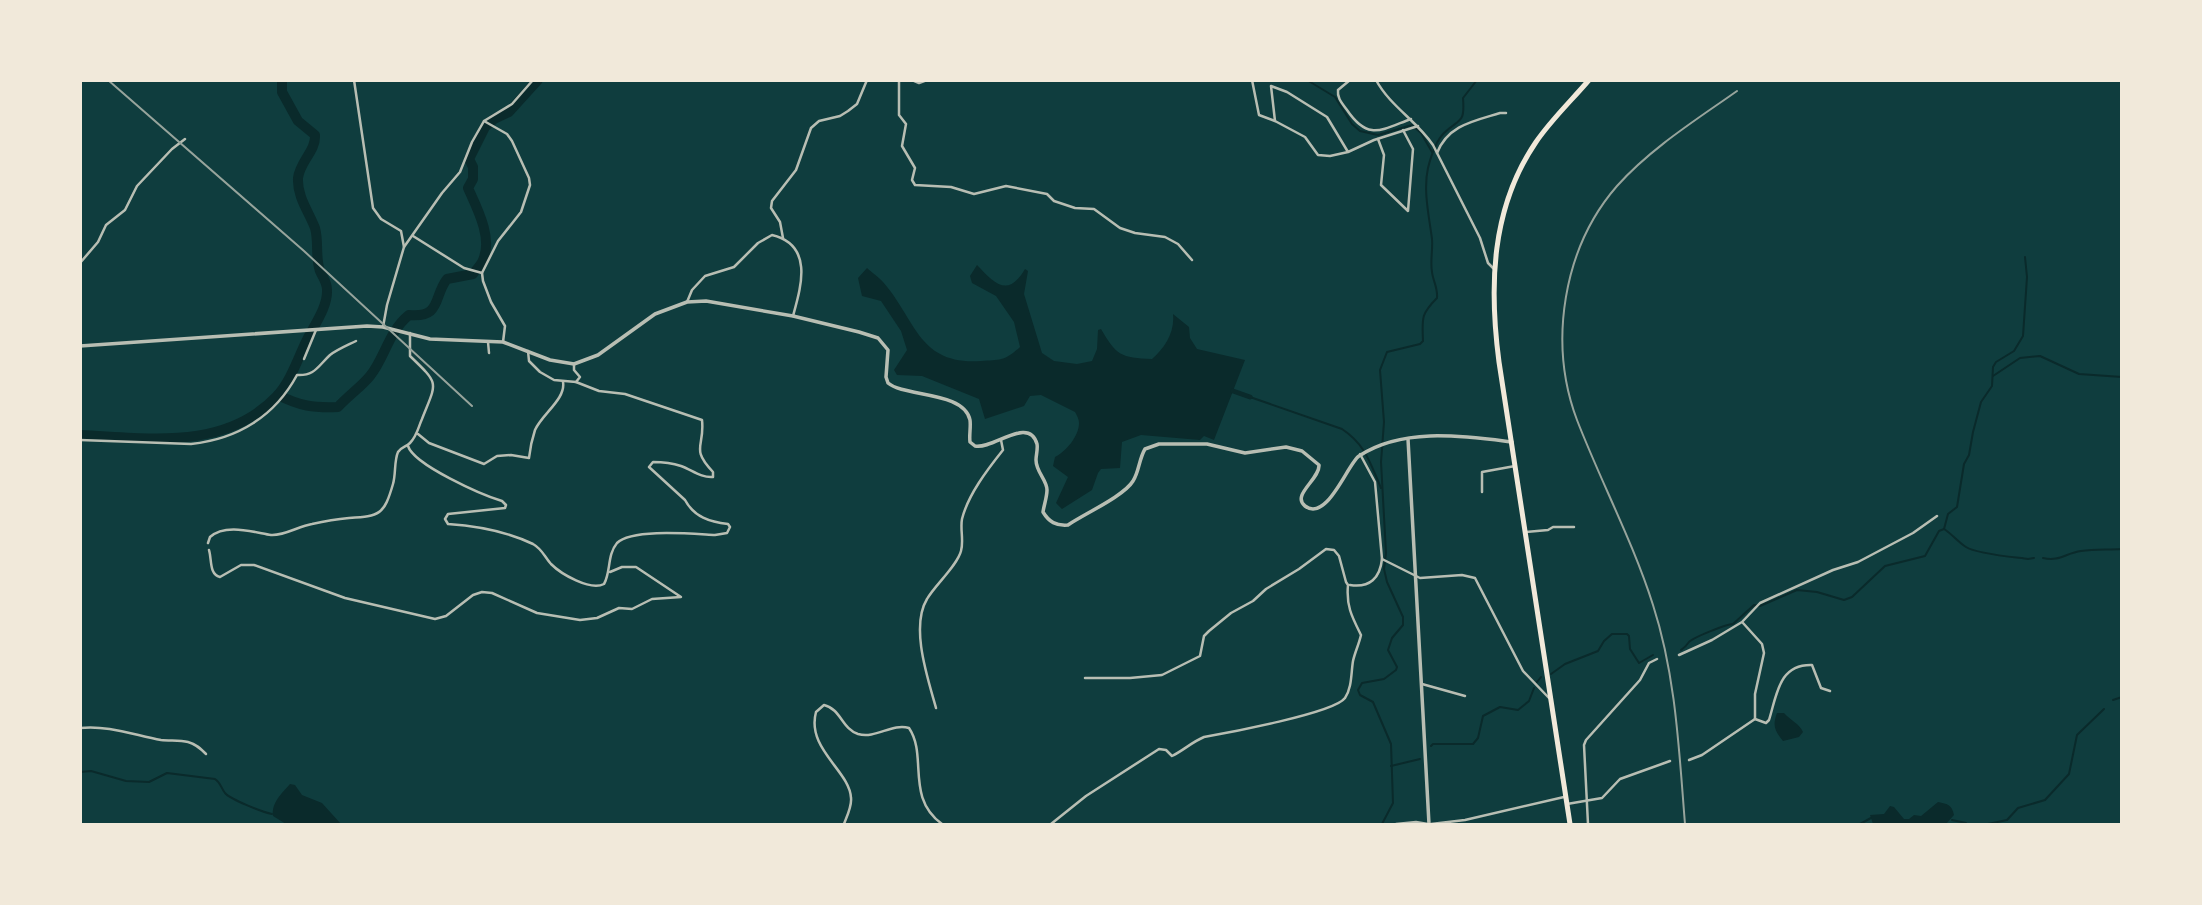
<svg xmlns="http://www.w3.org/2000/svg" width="2202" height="905" font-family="'Roboto Condensed',sans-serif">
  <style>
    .water { fill: #0a2a2b }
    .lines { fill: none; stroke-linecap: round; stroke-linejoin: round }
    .stream { stroke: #0a2a2b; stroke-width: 2 }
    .canal { stroke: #0a2a2b; stroke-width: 5 }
    .river { stroke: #0a2a2b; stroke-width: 10 }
    .minor { stroke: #b8beb3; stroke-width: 2.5 }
    .tertiary { stroke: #b8beb3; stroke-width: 3.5 }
    .trunk { stroke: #f1e9da; stroke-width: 5 }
    .rail { stroke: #97a49c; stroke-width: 2 }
  </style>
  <rect width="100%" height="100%" fill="#0f3d3e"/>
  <g class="water">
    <path d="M977,265C995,284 1008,298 1025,269L1028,271L1024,294L1042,353L1054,361L1077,364L1092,361L1097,349L1098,330L1101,329C1116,355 1121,358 1152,359C1165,348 1175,332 1173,314L1189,327L1190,338L1197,349L1245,360L1214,440L1204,436L1200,440L1141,435L1122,442L1120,468L1101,469L1098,473L1092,490L1062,509L1056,503L1068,477L1053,466L1055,457C1065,452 1079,437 1079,423C1079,419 1077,416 1075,412L1041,395L1030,396L1024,406L985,419L979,399L922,376L897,375L894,370L907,350L901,331L881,301L862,296L858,278L867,268C872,273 879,277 883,282C917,321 918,365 981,361C1000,360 1005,361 1020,347L1014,322L996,296L972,283L970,276Z"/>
    <path d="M1777,713H1784C1790,720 1800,724 1803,732L1799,737L1783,741C1775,731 1772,726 1777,713Z"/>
    <path d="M290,784L295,785L302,795L322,803L341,824H286L273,816C271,803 282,793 290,784Z"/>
    <path d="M1938,802C1948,804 1952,805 1954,815L1946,824H1873L1870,815L1884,814L1890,806L1894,807L1904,819H1909L1914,815L1921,816Z"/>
  </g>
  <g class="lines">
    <g class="stream">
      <polyline points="1307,80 1335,97 1352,124 1360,131 1378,135 1412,125 1421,133 1432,152"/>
      <polyline points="1993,376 2020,358 2040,356 2079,374 2122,377"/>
      <path d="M1250,397L1342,429C1366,445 1370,463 1381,488"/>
      <polyline points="1944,529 1948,514 1957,507 1964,464 1969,455 1973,432 1981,402 1992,386 1993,367 1996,362 2014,351 2023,336 2027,277 2025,257"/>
      <path d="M2043,558C2059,562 2066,553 2081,551C2095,549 2108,550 2122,549"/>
      <path d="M1681,650C1684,648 1687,645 1689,642C1694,637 1727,624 1733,624L1754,605L1760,606L1797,590L1817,592L1844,600L1852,597L1885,566L1925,556L1939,531L1944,529C1952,534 1958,542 1966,547C1977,554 2013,557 2028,559L2034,558"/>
      <polyline points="1551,674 1565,664 1598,651 1604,641 1612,634 1627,634 1629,636 1630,649 1639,663 1653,655"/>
      <polyline points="1537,682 1541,677"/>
      <polyline points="2113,700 2122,697"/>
      <polyline points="1431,746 1433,744 1473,744 1478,738 1483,716 1500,707 1518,710 1529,701 1534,688"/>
      <polyline points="1391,766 1420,759"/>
      <path d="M80,772L91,771L126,781L149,782L167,773L215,779C221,783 221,788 225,793C231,800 263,812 272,814"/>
      <polyline points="1952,820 1966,823"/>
      <path d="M1382,824L1393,803L1391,744L1373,702L1360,695L1358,690L1362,683L1384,679L1396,670L1397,667L1388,650L1392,638L1403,625V617L1387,582L1384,569L1386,553L1381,462L1384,422L1380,370L1387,352L1420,344L1423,341C1422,318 1421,314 1437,298C1438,288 1433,281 1432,272C1430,261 1433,250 1432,239C1429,216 1423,190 1428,168C1431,156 1435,142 1444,133C1460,118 1465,124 1463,98L1477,80"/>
      <polyline points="1860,824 1871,818"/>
      <polyline points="1988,824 2007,820 2018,808 2045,800 2069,774 2077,735 2104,709"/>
    </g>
    <polyline class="canal" points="1233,391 1250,397"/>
    <g class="river">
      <path d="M278,395C300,406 313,408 338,407C348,396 361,387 370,376C385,358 388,332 409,315C442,318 433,297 447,279L473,274C476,270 481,265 483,260C493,238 477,208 468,188L473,179V167L469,159L485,127L494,119L509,112L538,80"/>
      <path d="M80,435C149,438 225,451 277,396C290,382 297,361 305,344C312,328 328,308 327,290C327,282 323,278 320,271C315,257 319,242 315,228C309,212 297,197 298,178C300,161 316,151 315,135L298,121L282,92V80"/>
    </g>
    <g class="minor">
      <polyline points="354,80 373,208 381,219 401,231 404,247 387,305 383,327"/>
      <polyline points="899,80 899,115 906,124 902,146 915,168 912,180 915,185 951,187 974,194 1006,186 1047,194 1054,201 1075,208 1094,209 1120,228 1135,233 1165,237 1178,244 1192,260"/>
      <polyline points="912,80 919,83 927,80"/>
      <polyline points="1252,80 1259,115 1275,121"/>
      <path d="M1350,80L1338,90C1337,98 1342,103 1347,110C1368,141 1381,130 1411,119"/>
      <path d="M1376,80C1390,106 1417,121 1433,145L1480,238L1488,263L1494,269"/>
      <polyline points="484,121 507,134 512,141 529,178 530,185 521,212 498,241 482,273 483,281 491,302 505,326 503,342"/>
      <polyline points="1378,139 1384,155 1381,185 1408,211 1413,149 1403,130"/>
      <polyline points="1348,152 1330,156 1318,155 1305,137 1275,121 1271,86 1287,92 1327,117 1348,152 1374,140 1418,126"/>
      <path d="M1437,153C1448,125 1474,121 1500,113H1506"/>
      <polyline points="413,236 464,268 482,273"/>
      <polyline points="783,238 780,222 771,208 772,201 796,170 811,128 819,121 840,116 848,111 857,104 867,80"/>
      <polyline points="404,247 442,193 460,172 472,142 484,121 512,104 533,80"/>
      <polyline points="80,263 98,242 106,225 125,210 137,186 172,149 185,139"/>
      <path d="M687,302L692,290L705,276L734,267L758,243L772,235C814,245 801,287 793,316"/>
      <polyline points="488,342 489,353"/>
      <polyline points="304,359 316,330"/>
      <polyline points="574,364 574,370 580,377 576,382"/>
      <path d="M418,434L429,443L484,464L497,456L511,455L529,458C530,448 532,439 535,430C542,414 566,399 563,382"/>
      <path d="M80,440L191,444C238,439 275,416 297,375C315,376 318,366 330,355C338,349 348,345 356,341"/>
      <path d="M408,446C414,465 482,495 502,501L506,505L505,508L448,514L445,519L448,524C478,526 506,531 533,544C542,549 544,556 551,564C561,574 590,591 604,584C611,572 607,555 617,543C632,528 694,534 715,535L727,533L730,527L728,524C710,522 694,517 685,500L649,467L653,462C663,462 672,463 681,466C692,470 701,478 713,477V472C690,448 705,447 702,420L625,394L599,391L576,382L554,380L540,372L529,361L528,351"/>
      <polyline points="1482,492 1482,472 1515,466"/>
      <polyline points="1526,532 1548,530 1553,527 1574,527"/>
      <path d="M208,543L210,537C225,523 253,532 271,535C284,536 299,526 312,524C325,521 337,519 349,518C380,516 384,515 393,484C396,474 394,461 398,452C401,447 406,447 410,443C417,436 418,428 422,419C437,381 440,385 410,356V333"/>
      <path d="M209,550C212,560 209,574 220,577L241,565H254L345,598L435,619L446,616L473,595L482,592L492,593L537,613L580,620L597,618L619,608L632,609L652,599L681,597L636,567H622L610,572"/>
      <polyline points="1382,559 1420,578 1462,575 1475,578 1523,671 1549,698"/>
      <path d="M1350,585C1370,588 1380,578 1382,559L1375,482L1360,454"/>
      <polyline points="1679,655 1712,640 1742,622 1760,603 1833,570 1858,562 1913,533 1937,516"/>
      <polyline points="1422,684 1465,696"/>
      <path d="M936,708C928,679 910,627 927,599C935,585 957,566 961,551C964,541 960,529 962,519C968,495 987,470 1003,450L1001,440"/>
      <path d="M1755,719L1766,723L1769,720C1777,694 1779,664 1812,665L1821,688L1830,691"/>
      <path d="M80,728C108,725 134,735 161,740C170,741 180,740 188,742C196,744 201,749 206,754"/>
      <polyline points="1689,760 1702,755 1755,719 1755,694 1764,653 1762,644 1743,623"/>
      <polyline points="1567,804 1602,798 1620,779 1670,761"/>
      <path d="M844,824C847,816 852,806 851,798C850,771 806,749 816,712L824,705C841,709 842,729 858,734C876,739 892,723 909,728C928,756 905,797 942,824"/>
      <path d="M1051,824L1086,796L1159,749L1166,750L1172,756C1184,750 1192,742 1204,737C1227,733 1334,713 1345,698C1352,688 1351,673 1353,661C1355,652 1359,644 1361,635C1352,617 1346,606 1348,585L1346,582L1339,556L1334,550L1326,549L1299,569L1266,589L1253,601L1231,613L1209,631L1204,636L1200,656L1162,675L1130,678H1085"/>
      <polyline points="1396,824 1416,822 1428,824"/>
      <polyline points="1431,824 1465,820 1564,797"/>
      <polyline points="1588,824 1584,745 1586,740 1640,680 1649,663 1657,659"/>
      <polyline points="2121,824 2122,824"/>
    </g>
    <g class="tertiary">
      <path d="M80,346L367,326L383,327L430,339L503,342L550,360L574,364L598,355L655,314L687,302L706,301L793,316L859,332L878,338L888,350L886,377L888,383C904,397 964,391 970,420C971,427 969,435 970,442L975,446C993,450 1029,415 1037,444C1038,449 1036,455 1036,460C1036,472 1047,480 1047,490C1047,497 1044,505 1043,512C1049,522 1056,526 1068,525C1084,514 1124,496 1133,481C1139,472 1139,459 1145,449L1159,444H1207L1245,453L1286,447L1302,451L1319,465C1320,479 1291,495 1305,506C1327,523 1348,463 1359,456C1403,427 1463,436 1512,442"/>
      <polyline points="1408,439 1429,824"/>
    </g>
    <path class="trunk" d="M1570,824L1499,362C1489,286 1491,208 1536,142C1551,120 1571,101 1589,80"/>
    <g class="rail">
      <polyline points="108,80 304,251 472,406"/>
      <path d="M1685,824C1679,751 1676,676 1653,605C1633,542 1601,482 1577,420C1548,343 1563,248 1617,186C1651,148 1696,120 1737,91"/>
    </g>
  </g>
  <rect width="2202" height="905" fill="none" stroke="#f1e9da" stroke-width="164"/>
</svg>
